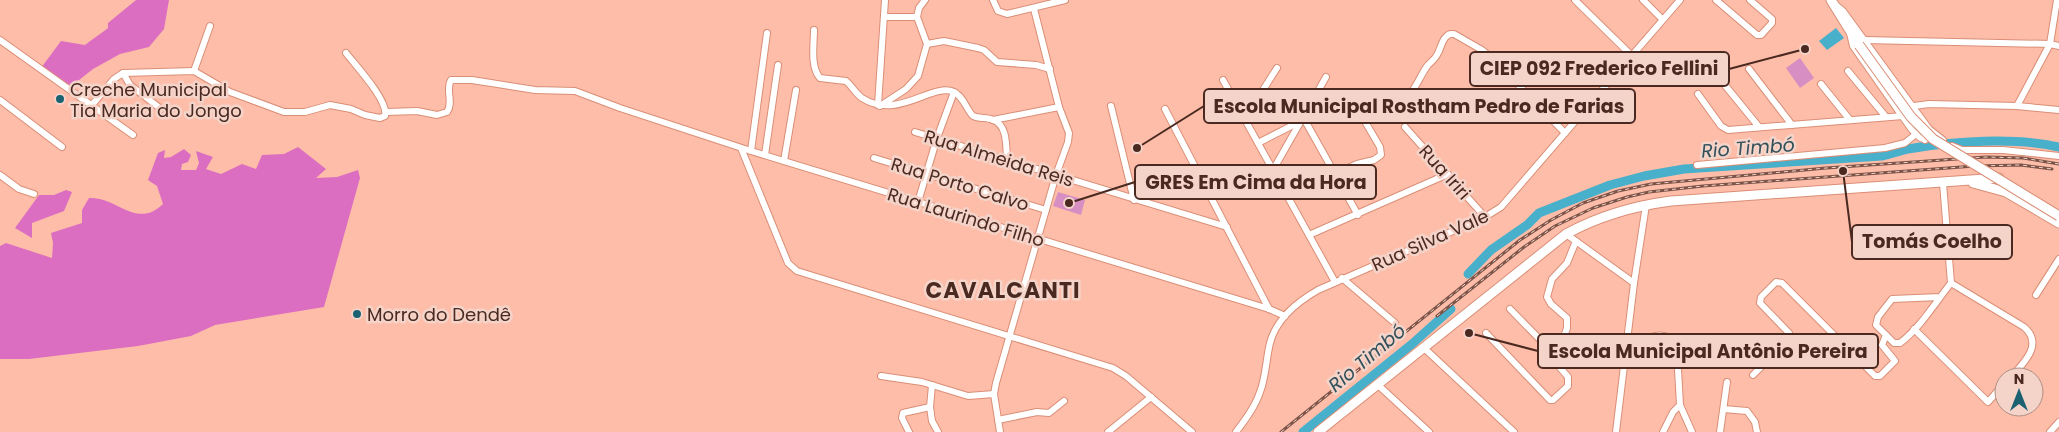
<svg xmlns="http://www.w3.org/2000/svg" width="2059" height="432" font-family="Poppins,sans-serif">
  <style>
    .green { fill: #d78fc3 }
    .forest { fill: #dc6ec1 }
    .water { fill: #49b0cb }
    .lines { fill: none; stroke-linecap: round; stroke-linejoin: round }
    .river { stroke: #49b0cb; stroke-width: 9 }
    .minor-casing { stroke: #da8e76; stroke-width: 8 }
    .major-casing { stroke: #da8e76; stroke-width: 11 }
    .minor { stroke: #fff; stroke-width: 6 }
    .major { stroke: #fff; stroke-width: 9 }
    .rail-casing { stroke: #7c5347; stroke-width: 3 }
    .rail { stroke: #f4d3c9; stroke-width: 1; stroke-dasharray: 4; stroke-linecap: butt }
    .major-bridge-casing { stroke: #da8e76; stroke-width: 11; stroke-linecap: butt }
    .major-bridge { stroke: #fff; stroke-width: 9 }
    .poi-dot { fill: #1b6172; stroke: #f4d3c9; stroke-width: 2 }
    .labels { text-anchor: middle; dominant-baseline: central; stroke-width: 5; stroke-linejoin: round; paint-order: stroke }
    .poi-label { font-size: 18px; fill: #492920; stroke: #f4d3c9; text-anchor: start }
    .street-label { font-size: 18px; fill: #492920; stroke: #f4d3c9 }
    .water-label { font-size: 19px; font-style: italic; fill: #32515a; stroke: #f4d3c9 }
    .district-label { font-size: 22px; font-weight: bold; letter-spacing: 1px; fill: #492920; stroke: #f4d3c9 }
    .leader { fill: none; stroke: #492920; stroke-width: 2 }
    .callout-dot { fill: #492920; stroke: #f4d3c9; stroke-width: 2 }
    .callout { fill: #f4d3c9; stroke: #492920; stroke-width: 2 }
    .callout-label { font-size: 19px; text-anchor: middle; font-weight: bold; fill: #492920 }
  </style>
  <rect width="100%" height="100%" fill="#febda9"/>
  <g class="green">
    <polygon points="1800,58 1814,78 1800,88 1786,68"/>
    <polygon points="1058,192 1085,200 1081,215 1053,206"/>
  </g>
  <g class="forest">
    <path d="M136,0H169L164,29L149,47L120,54L93,69L69,88L41,68L61,41L85,45C92,39 101,34 108,28V23Z"/>
    <path d="M298,147L326,169L316,178L337,177L358,170L360,178L324,307L215,325L191,336L138,346L29,359H0V246L6,243L52,258L53,243L51,233L82,223V210L89,198C117,196 136,230 163,204L157,186L148,180L158,153L165,150L164,158L171,157L184,149L191,155L188,162L182,164L181,170H196L199,163L196,151L213,157L206,169L221,174L242,164L256,169L262,155L284,154Z"/>
    <polygon points="66,190 72,192 64,211 32,223 32,238 15,228 39,195 54,195"/>
  </g>
  <polygon class="water" points="1836,28 1844,38 1827,50 1819,41"/>
  <g class="lines">
    <g class="river">
      <path d="M1468,274L1491,250L1527,225L1539,213L1610,185L1644,176L1684,169L1882,156C1891,154 1899,151 1908,149C1953,141 2015,137 2059,147"/>
      <polyline points="1303,432 1412,344 1451,309"/>
    </g>
    <g class="minor-casing">
      <g id="minor">
        <polyline points="993,0 998,11 1007,14 1065,0"/>
        <polyline points="1575,0 1632,56"/>
        <polyline points="1643,0 1662,19"/>
        <polyline points="1716,0 1757,35 1761,35 1772,23 1772,19 1750,0"/>
        <polyline points="1837,6 1843,11 1929,129 1943,140"/>
        <polyline points="917,17 919,8 925,0"/>
        <path d="M814,30C814,44 810,67 820,78L846,81C852,86 855,93 862,98C898,121 932,82 954,92C964,97 966,109 973,116C980,119 987,117 993,120C1008,125 1006,147 1007,160"/>
        <polyline points="1850,33 1853,46 1912,130 1919,137 1925,140 1933,135"/>
        <polyline points="0,40 133,135"/>
        <polyline points="1864,40 2050,44 2059,46"/>
        <polyline points="927,44 944,41 978,48 984,50 997,62 1036,65 1050,69"/>
        <polyline points="1749,69 1792,125"/>
        <polyline points="194,71 210,26"/>
        <polyline points="1848,71 1886,117"/>
        <polyline points="123,73 130,85 161,109"/>
        <polyline points="1223,80 1335,282"/>
        <polyline points="1724,84 1759,127"/>
        <polyline points="1821,84 1850,120"/>
        <polyline points="1698,94 1721,126 1728,130 1903,116"/>
        <polyline points="0,100 62,147"/>
        <polyline points="878,105 885,0"/>
        <path d="M91,106L114,79L123,73L194,71L230,92L284,112H305L330,105L351,109L365,115L380,118L385,116C389,101 356,66 346,53"/>
        <polyline points="880,106 906,89 918,76 927,44 917,17 884,17"/>
        <polyline points="1111,106 1134,200"/>
        <polyline points="1914,106 1929,104 2017,106 2059,110"/>
        <polyline points="2017,106 2050,44 2057,0"/>
        <polyline points="1165,109 1269,309"/>
        <path d="M386,112L417,111L437,115L447,112C454,102 445,90 451,80H472L535,90L575,91L620,108L751,151L1269,309L1285,316"/>
        <polyline points="1303,117 1358,215"/>
        <polyline points="1245,118 1277,68"/>
        <polyline points="993,120 1059,107"/>
        <polyline points="1405,127 1485,217"/>
        <polyline points="915,132 1227,227"/>
        <polyline points="1258,143 1299,122"/>
        <polyline points="1952,146 1962,150 2003,150 2059,156"/>
        <polyline points="741,148 788,263 797,271 1113,368 1126,376 1192,432"/>
        <polyline points="751,151 767,33"/>
        <polyline points="765,155 778,65"/>
        <polyline points="874,158 1046,210"/>
        <polyline points="784,161 796,90"/>
        <polyline points="1697,165 1885,148 1905,143 1916,134"/>
        <polyline points="1273,170 1326,77"/>
        <path d="M1335,174L1357,164L1374,160L1381,155L1380,147L1357,108L1358,103L1373,92C1381,93 1383,102 1392,103C1413,103 1418,77 1428,65C1432,61 1436,58 1438,53C1441,48 1442,39 1447,36C1449,33 1451,34 1454,34L1482,50L1493,59L1565,133"/>
        <polyline points="0,175 19,189 34,194"/>
        <polyline points="918,202 937,138 954,92"/>
        <polyline points="1566,234 1634,283"/>
        <polyline points="1309,235 1448,174"/>
        <polyline points="1342,278 1395,323"/>
        <path d="M1951,283L2024,327C2044,344 2024,363 2011,377"/>
        <polyline points="2036,295 2059,259"/>
        <path d="M1940,297L1892,299L1878,317L1876,325L1894,343H1900C1920,328 1935,303 1951,283L1943,183"/>
        <polyline points="1510,309 1556,356"/>
        <polyline points="1914,329 1988,402 2004,384"/>
        <polyline points="1486,333 1550,400 1553,400 1568,386 1568,377 1557,364 1556,360 1567,328 1567,318 1551,304 1547,297 1552,279 1567,263 1576,241"/>
        <polyline points="1424,348 1514,432"/>
        <path d="M1626,352C1640,343 1654,330 1670,338L1677,351L1680,405L1692,432"/>
        <polyline points="1753,375 1790,338 1789,333 1760,303 1761,297 1776,282 1782,283 1875,376 1880,376 1895,361 1882,345 1886,335"/>
        <polyline points="881,376 922,382 968,396 994,394"/>
        <polyline points="1378,385 1429,432"/>
        <polyline points="930,407 932,421 938,432"/>
        <polyline points="1724,409 1747,411 1755,422 1757,432"/>
        <polyline points="998,420 1037,412 1049,413 1064,401"/>
        <polyline points="909,432 902,418 903,413 930,407 932,385"/>
        <polyline points="1000,432 994,394 996,383 1056,175 1068,142 1069,133 1059,107 1034,9"/>
        <polyline points="1108,432 1151,397"/>
        <path d="M1236,432C1245,420 1255,407 1260,392C1266,377 1266,359 1270,343C1276,320 1297,302 1318,290L1485,217L1501,207L1680,0"/>
        <polyline points="1616,432 1634,283 1646,205"/>
        <polyline points="1663,432 1673,412 1680,405"/>
        <polyline points="1720,432 1727,382"/>
        <polyline points="2050,432 2059,422"/>
      </g>
    </g>
    <g class="major-casing">
      <g id="major">
        <polyline points="1831,0 1859,45"/>
        <polyline points="1973,183 2006,192 2059,223"/>
        <path d="M1318,432L1566,234C1599,216 1633,206 1671,201L1999,178"/>
      </g>
    </g>
    <use href="#minor" class="minor"/>
    <use href="#major" class="major"/>
    <g class="rail-casing">
      <g id="rail">
        <polyline points="1437,316 1524,247 1555,226 1593,208 1627,197 1649,192 1703,186 1975,166 2021,165 2052,169"/>
        <polyline points="1281,432 1520,240 1551,220 1583,203 1618,191 1651,184 1826,168 1986,157 2023,158 2059,164"/>
      </g>
    </g>
    <use href="#rail" class="rail"/>
    <g class="major-bridge-casing">
      <polyline id="major-bridge" points="1859,45 1911,117 1933,139 2059,216"/>
    </g>
    <use href="#major-bridge" class="major-bridge"/>
  </g>
  <g class="poi-dot">
    <circle cx="60" cy="99" r="5"/>
    <circle cx="357" cy="314" r="5"/>
  </g>
  <g class="labels">
    <g class="poi-label">
      <text x="70" y="89">Creche Municipal<tspan x="70" dy="21">Tia Maria do Jongo</tspan></text>
      <text x="367" y="314">Morro do Dendê</text>
    </g>
    <g class="street-label">
      <text transform="translate(999 158) rotate(17)">Rua Almeida Reis</text>
      <text transform="translate(1445 172) rotate(48)">Rua Iriri</text>
      <text transform="translate(960 184) rotate(17)">Rua Porto Calvo</text>
      <text transform="translate(966 217) rotate(17)">Rua Laurindo Filho</text>
      <text transform="translate(1430 240) rotate(-24)">Rua Silva Vale</text>
    </g>
    <g class="water-label">
      <text transform="translate(1748 148) rotate(-4)">Rio Timbó</text>
      <text transform="translate(1367 358) rotate(-40)">Rio Timbó</text>
    </g>
    <g class="district-label">
      <text x="1003" y="290">CAVALCANTI</text>
    </g>
  </g>
  <path class="leader" d="M1805 49L1729 69M1137 148L1204 106M1069 203L1135 182M1843 171L1852 242M1469 333L1538 351"/>
  <g class="callout-dot">
    <circle cx="1805" cy="49" r="5"/>
    <circle cx="1137" cy="148" r="5"/>
    <circle cx="1069" cy="203" r="5"/>
    <circle cx="1843" cy="171" r="5"/>
    <circle cx="1469" cy="333" r="5"/>
  </g>
  <g class="callout">
    <rect x="1470" y="52" width="259" height="34" rx="5"/>
    <rect x="1204" y="89" width="431" height="34" rx="5"/>
    <rect x="1135" y="165" width="241" height="34" rx="5"/>
    <rect x="1852" y="225" width="160" height="34" rx="5"/>
    <rect x="1538" y="334" width="340" height="34" rx="5"/>
  </g>
  <g class="callout-label">
    <text x="1599" y="75">CIEP 092 Frederico Fellini</text>
    <text x="1419" y="113">Escola Municipal Rostham Pedro de Farias</text>
    <text x="1256" y="189">GRES Em Cima da Hora</text>
    <text x="1932" y="248">Tomás Coelho</text>
    <text x="1708" y="358">Escola Municipal Antônio Pereira</text>
  </g>
  <g transform="translate(2019 392)"><circle r="24" fill="#f4d3c9" stroke="#b08f85"/>
  <path d="M0-4L9 19L0 12L-9 19Z" fill="#1b6172"/>
  <text y="-8" font-size="14" font-weight="bold" text-anchor="middle" fill="#492920">N</text>
  </g>
</svg>
